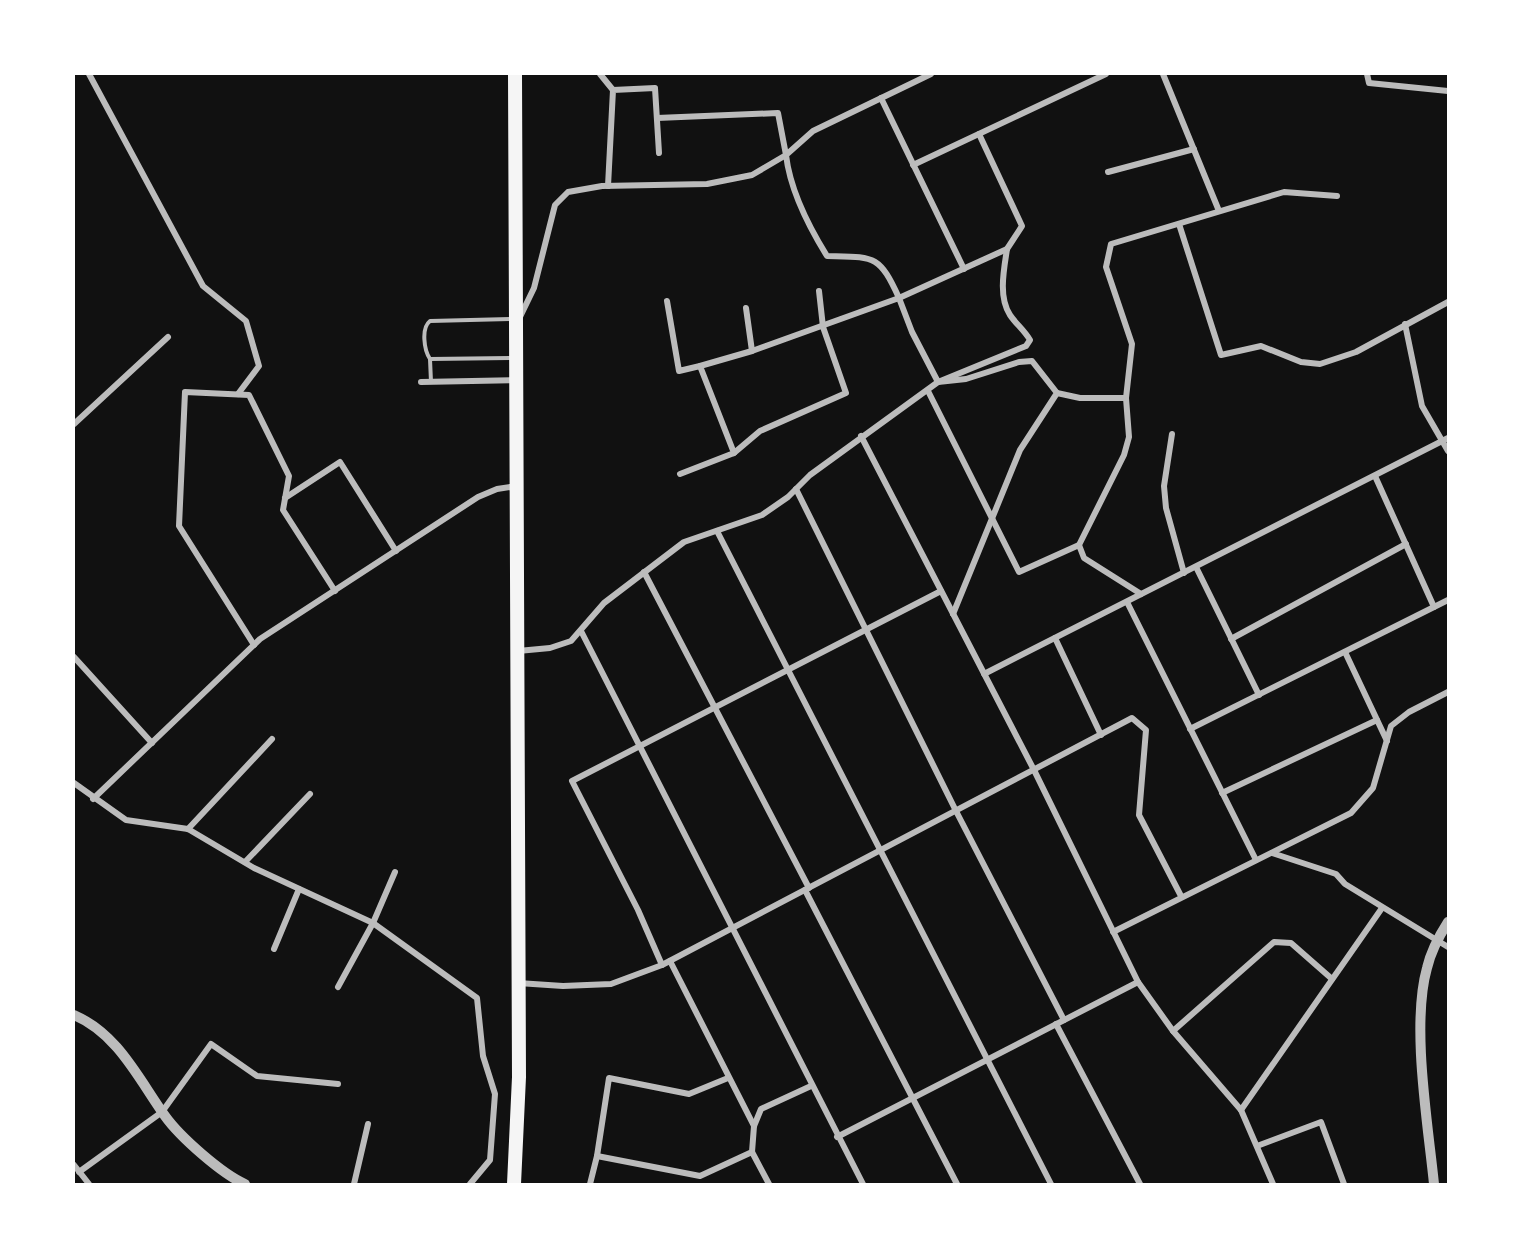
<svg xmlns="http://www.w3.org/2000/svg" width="1522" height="1258" font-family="Figtree,sans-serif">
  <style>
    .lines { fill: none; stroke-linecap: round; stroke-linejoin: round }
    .service { stroke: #bcbcbc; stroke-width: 4 }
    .minor { stroke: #bcbcbc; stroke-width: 6 }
    .tertiary { stroke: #bcbcbc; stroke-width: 10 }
    .trunk { stroke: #f5f5f5; stroke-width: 14 }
  </style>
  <rect width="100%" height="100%" fill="#111"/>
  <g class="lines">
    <g class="service">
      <path d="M512,319L430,321C421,328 424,350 430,359L512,358"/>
      <polyline points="430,359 431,382"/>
    </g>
    <g class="minor">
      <polyline points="89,74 203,286 246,321 259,366 238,394"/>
      <polyline points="600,74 613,90"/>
      <path d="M931,74L813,131L786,155C790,189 809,227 827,256C874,257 879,254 899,298L1007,249L1022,226L979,134"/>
      <polyline points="1163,74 1219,211"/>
      <polyline points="1367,74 1369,83 1448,91"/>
      <polyline points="881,98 964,269"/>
      <polyline points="913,165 1106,74"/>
      <polyline points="1108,172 1194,149"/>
      <polyline points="608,186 613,90 655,88 659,153"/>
      <polyline points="1179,224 1221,355 1261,346 1301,362 1320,364 1356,352 1448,302"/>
      <polyline points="667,301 679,371 700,366"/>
      <polyline points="746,308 752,351"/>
      <polyline points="519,319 534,288 555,205 568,192 602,186 707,184 752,175 786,155 778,113 657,118"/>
      <polyline points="1405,324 1422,406 1448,451"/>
      <polyline points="421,382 516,380"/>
      <polyline points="928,391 1019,572 1079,545 1084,558 1141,594"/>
      <polyline points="1057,393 1080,398 1126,398"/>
      <polyline points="74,424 168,337"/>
      <polyline points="1172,434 1164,486 1166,508 1184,573"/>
      <polyline points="861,436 1034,770 1138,982 1173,1031 1241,1110 1273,1184"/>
      <polyline points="734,453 760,431 846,393 823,327 819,291"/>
      <path d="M680,474L734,453L700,366L752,351L899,298L912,332L938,382L1026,346L1030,340C1024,330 1016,324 1010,315C998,297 1004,269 1007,249"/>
      <polyline points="1375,476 1434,607"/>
      <polyline points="796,489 956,811 1064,1020"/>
      <polyline points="285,498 340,462 396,551"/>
      <polyline points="717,531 1051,1184"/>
      <polyline points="1079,545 1124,455 1129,437 1126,398 1132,344 1106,267 1111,244 1284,192 1337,196"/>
      <polyline points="1196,567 1259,695"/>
      <polyline points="644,572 809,888"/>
      <polyline points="1127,602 1256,860"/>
      <polyline points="581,631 863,1184"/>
      <polyline points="1055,638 1101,735"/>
      <polyline points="1231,639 1406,544"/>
      <polyline points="254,645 179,526 185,392 249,395 289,476 283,510 335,591"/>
      <polyline points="518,651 550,648 571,641 604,603 684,542 762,515 788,497 810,475 938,382 966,379 1019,362 1032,361 1057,393 1020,450 953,614"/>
      <polyline points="1345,652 1387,741"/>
      <polyline points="74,657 152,743"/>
      <polyline points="984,674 1448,438"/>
      <polyline points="1190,729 1448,600"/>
      <polyline points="74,783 126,820 188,829 254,868 373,923 477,998 483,1056 495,1094 490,1160 470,1184"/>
      <polyline points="1222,793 1377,720"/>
      <polyline points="93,799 260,639 478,497 497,489 517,486"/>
      <polyline points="188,829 272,739"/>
      <polyline points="1272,853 1336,874 1345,884 1448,947"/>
      <polyline points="245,862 310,794"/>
      <polyline points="805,890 957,1184"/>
      <polyline points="1113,932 1351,813 1373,788 1391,726 1409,712 1448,692"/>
      <polyline points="274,949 299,889"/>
      <polyline points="670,961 754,1126"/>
      <polyline points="662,965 638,910 572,781 941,591"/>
      <polyline points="518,983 563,986 611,984 662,965 1132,718 1146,730 1139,815 1181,896"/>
      <polyline points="338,987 373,923 395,872"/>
      <polyline points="1056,1024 1140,1184"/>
      <polyline points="1173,1031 1274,942 1291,943 1332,979"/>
      <polyline points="1241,1110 1382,908"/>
      <polyline points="837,1137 1138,982"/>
      <polyline points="1257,1146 1321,1122 1344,1184"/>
      <polyline points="752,1152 769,1184"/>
      <polyline points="597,1156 700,1176 752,1152 754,1126 761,1109 811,1086"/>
      <polyline points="74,1165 89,1184"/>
      <polyline points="79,1172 162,1112 211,1044 257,1076 338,1084"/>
      <polyline points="354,1184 368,1124"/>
      <polyline points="590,1184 597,1156 609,1078 689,1094 728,1078"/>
    </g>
    <g class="tertiary">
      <path d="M74,1015C118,1034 138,1078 165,1116C180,1137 222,1174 245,1184"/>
      <path d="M1434,1184C1428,1124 1411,1025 1427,968C1431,951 1439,936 1448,922"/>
    </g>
    <polyline class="trunk" points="514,1184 519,1077 515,74"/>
  </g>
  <rect width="1522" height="1258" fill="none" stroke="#ffffff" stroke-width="150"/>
</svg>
